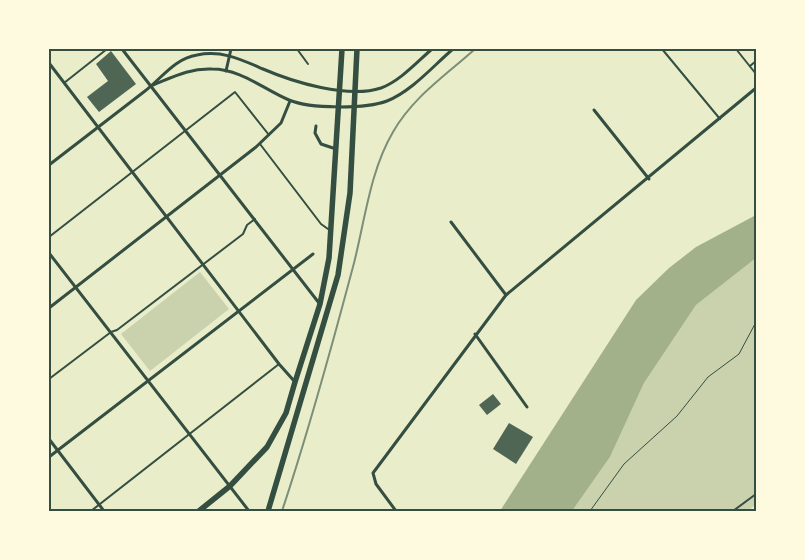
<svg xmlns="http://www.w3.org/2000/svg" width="805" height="560" font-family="Mulish,sans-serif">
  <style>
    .green { fill: #cad2ad }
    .water { fill: #a3b18a }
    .building { fill: #4f6655 }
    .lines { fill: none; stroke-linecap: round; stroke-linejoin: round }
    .path { stroke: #344e41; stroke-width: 1 }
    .service { stroke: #344e41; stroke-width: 2 }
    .minor { stroke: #344e41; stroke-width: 3 }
    .trunk { stroke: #344e41; stroke-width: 5.5 }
    .rail { stroke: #7c8e77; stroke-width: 2 }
    .neatline { fill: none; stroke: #344e41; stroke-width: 2 }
  </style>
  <rect width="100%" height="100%" fill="#e9edc9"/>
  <g class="green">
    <polygon points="756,258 756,504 748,511 572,511 610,457 644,383 696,305"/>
    <polygon points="200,272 229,309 150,371 121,334"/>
  </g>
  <polygon class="water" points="756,215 756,258 696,305 644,383 610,457 572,511 500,511 636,300 669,268 696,247"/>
  <g class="building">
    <polygon points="111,51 136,84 99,112 87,97 108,81 96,64"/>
    <polygon points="493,394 501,404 487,415 479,405"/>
    <polygon points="509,423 533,437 516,464 493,449"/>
  </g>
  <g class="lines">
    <polyline class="path" points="590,511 624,464 677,416 708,377 739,354 756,322"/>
    <g class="service">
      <polyline points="297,49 308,64"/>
      <polyline points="662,49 720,119"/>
      <polyline points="736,49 756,74"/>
      <polyline points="750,66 756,61"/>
      <polyline points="64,83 107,49"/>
      <polyline points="260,144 321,224 328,229"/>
      <polyline points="49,237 235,92 269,135"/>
      <polyline points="49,379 111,332 117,330 243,234 247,225 255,219"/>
      <polyline points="91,511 279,364"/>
      <polyline points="733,511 756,494"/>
    </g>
    <g class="minor">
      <polyline points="122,49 319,303"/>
      <polyline points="49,63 279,364 295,382"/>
      <polyline points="226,71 231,49"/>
      <path d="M153,85C173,77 190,68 212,69C241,69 263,89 289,100C310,109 366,109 387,101C412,91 433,66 453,49"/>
      <polyline points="594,110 649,179"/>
      <polyline points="316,126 315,133 321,144 336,149"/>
      <path d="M49,165C81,140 113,116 145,91C163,77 174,59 197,55C222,50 240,59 263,69C293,82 348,99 381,88C400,81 417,62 432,49"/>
      <polyline points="451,222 506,295"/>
      <polyline points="49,253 249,511"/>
      <polyline points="49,308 256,147 281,123 290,101"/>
      <polyline points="475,334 527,407"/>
      <polyline points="49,439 104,511"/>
      <polyline points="49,457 313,254"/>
      <polyline points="396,511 376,484 373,473 506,295 756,88"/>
    </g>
    <g class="trunk">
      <polyline points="199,511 230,486 267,447 286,413 295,382 320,304 329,258 342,49"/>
      <polyline points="268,511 338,275 350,193 357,49"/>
    </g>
    <path class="rail" d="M282,511C309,430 332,346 354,263C365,220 370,171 393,132C413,97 445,76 475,49"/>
  </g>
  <rect width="805" height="560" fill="none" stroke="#fefae0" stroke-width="100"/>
  <rect x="50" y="50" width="705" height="460" class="neatline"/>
</svg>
